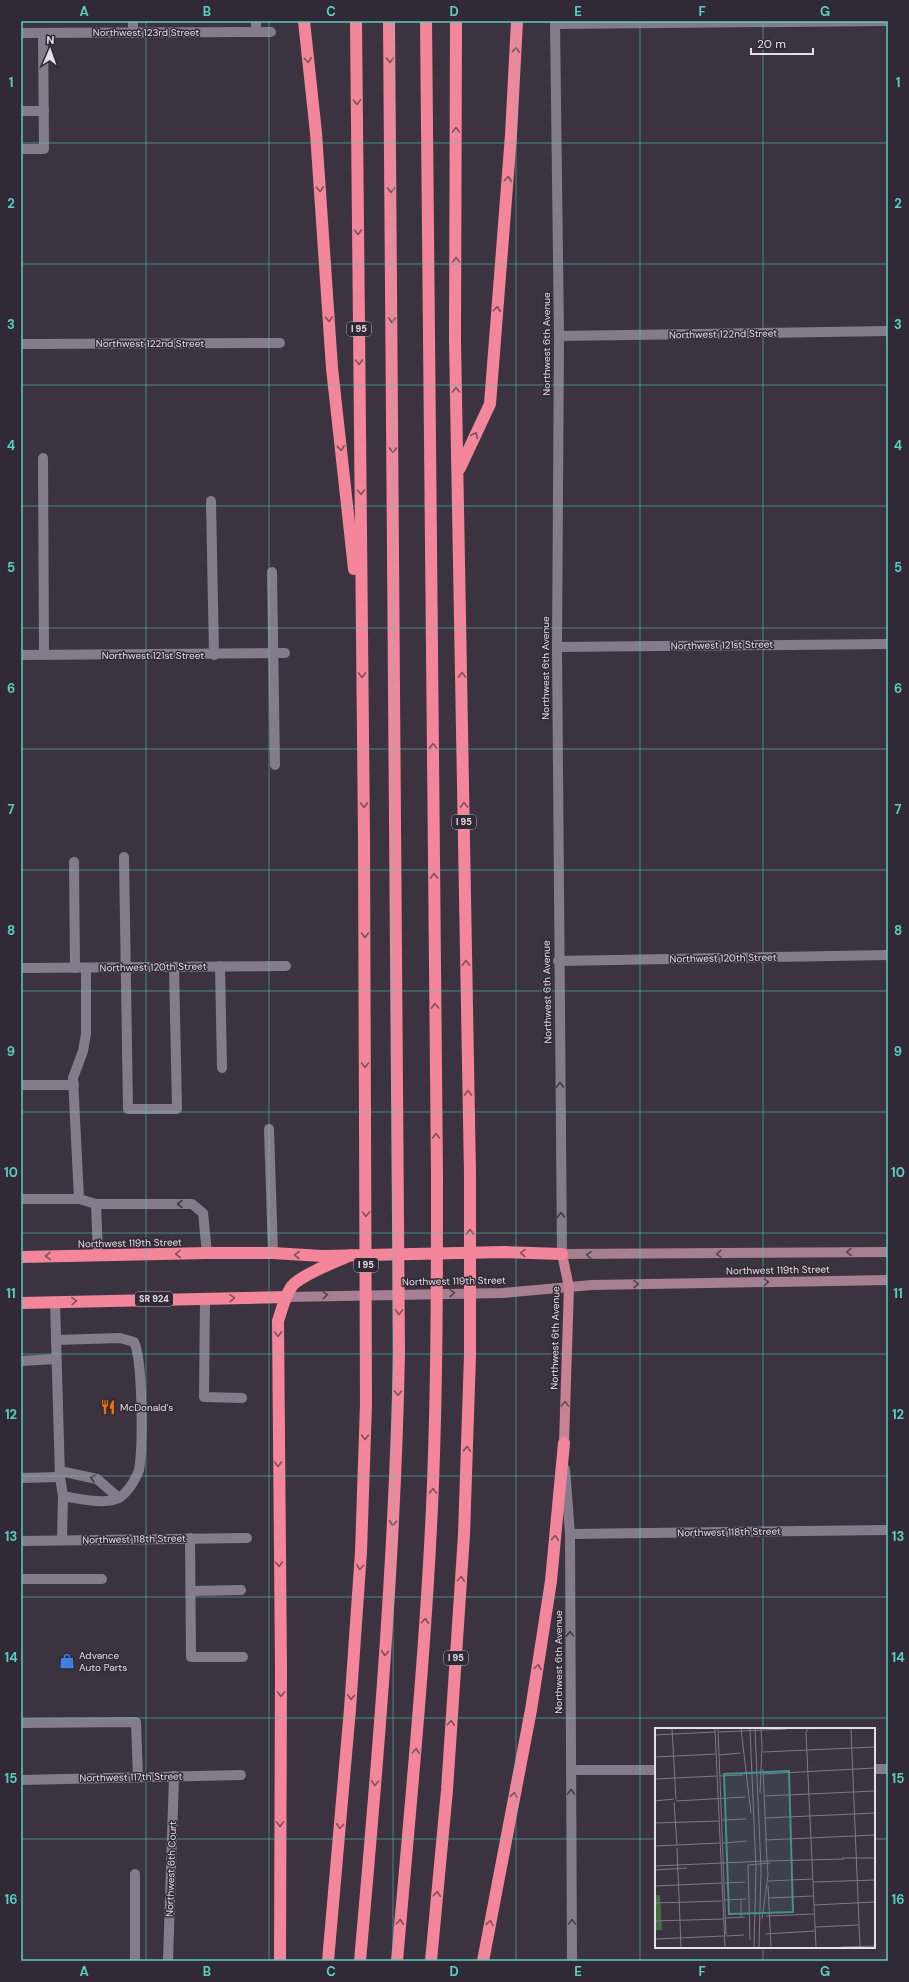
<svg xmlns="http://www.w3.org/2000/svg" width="909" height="1982" font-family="'DM Sans',sans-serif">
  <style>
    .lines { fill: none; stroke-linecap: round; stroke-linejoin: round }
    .lane { stroke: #857c8b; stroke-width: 10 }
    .street { stroke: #857c8b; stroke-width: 10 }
    .secondary { stroke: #a67f90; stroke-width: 10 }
    .primary { stroke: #c78294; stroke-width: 10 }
    .highway { stroke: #f3869a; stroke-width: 12 }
    .oneway { stroke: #7f4f5e }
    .oneway2 { stroke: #423a47 }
    .oneway3 { stroke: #544451 }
    .oneway4 { stroke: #664957 }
    .grid { fill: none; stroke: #59cebf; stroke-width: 1; stroke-opacity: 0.55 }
    .labels { text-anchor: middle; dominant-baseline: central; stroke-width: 3; stroke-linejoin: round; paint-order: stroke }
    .shield { fill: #312a36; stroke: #aea9b3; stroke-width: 1 }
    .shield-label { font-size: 9px; font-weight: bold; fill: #e4e0e8 }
    .street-label { font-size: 10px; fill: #e4e0e8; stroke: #312a36 }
    .poi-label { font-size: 10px; fill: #e4e0e8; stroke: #312a36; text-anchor: start }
    .inset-road { fill: none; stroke: #7f7983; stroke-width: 1 }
    .view { fill: #44908c; fill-opacity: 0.15; stroke: #44908c; stroke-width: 2 }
    .inset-edge { fill: none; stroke: #e4e0e8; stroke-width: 2 }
    .neatline { fill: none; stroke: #59cebf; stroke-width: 1.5 }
    .grid-label { font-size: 13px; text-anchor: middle; font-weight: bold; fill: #59cebf }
  </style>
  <rect width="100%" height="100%" fill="#3b3440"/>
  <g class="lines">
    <g class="lane">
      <polyline points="256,32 256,21"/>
      <polyline points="133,33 133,21"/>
      <polyline points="21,111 44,111"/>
      <polyline points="21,149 44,149 43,33"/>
      <polyline points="43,458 44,655"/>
      <polyline points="211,501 214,655"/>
      <polyline points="272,572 275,765"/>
      <polyline points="124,857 128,1109 177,1109 174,967"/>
      <polyline points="74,862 75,968"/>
      <polyline points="220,966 222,1068"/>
      <polyline points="21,1085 74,1085"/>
      <polyline points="269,1129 273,1253"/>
      <polyline points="21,1199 79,1199 96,1204 98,1255"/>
      <polyline points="79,1199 73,1078 83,1051 86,1034 86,968"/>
      <polyline points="96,1204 192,1204 203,1213 207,1253"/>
      <polyline points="205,1298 204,1397 242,1398"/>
      <polyline points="55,1302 60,1477 63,1496 62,1540"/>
      <path d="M56,1340L120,1338L134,1342C143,1360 143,1449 139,1470C136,1479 128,1492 120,1497C108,1506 76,1498 63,1496"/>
      <polyline points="21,1361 56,1359"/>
      <polyline points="60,1471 97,1479 119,1498"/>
      <polyline points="21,1478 60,1477"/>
      <polyline points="190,1538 191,1657 243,1657"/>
      <polyline points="21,1579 102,1579"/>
      <polyline points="191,1591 241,1590"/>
      <polyline points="21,1723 136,1722 138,1777"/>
      <polyline points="135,1874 135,1961"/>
    </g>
    <g class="street">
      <polyline points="555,21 559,336 557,647 562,1254"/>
      <polyline points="555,24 888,21"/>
      <polyline points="21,33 271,32"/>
      <polyline points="559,336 888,331"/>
      <polyline points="21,344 280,343"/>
      <polyline points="557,647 888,644"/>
      <polyline points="21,655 285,653"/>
      <polyline points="558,961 888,955"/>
      <polyline points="21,968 286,966"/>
      <polyline points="565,1469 570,1534 572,1961"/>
      <polyline points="570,1534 888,1530"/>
      <polyline points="21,1541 247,1538"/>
      <polyline points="874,1769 888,1769"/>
      <polyline points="571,1770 656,1770"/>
      <polyline points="21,1780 241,1775"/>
      <polyline points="168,1961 174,1776"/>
    </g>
    <g class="secondary">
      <polyline points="562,1254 888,1252"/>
      <polyline points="286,1297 503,1293 592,1285 888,1280"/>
    </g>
    <polyline class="primary" points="562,1254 569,1287 564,1443"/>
    <g class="highway">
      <polyline points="304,21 316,133 332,368 354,569"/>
      <polyline points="460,468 490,404 511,135 517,21"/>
      <polyline points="21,1257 207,1253 273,1253 322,1256 504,1252 562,1254"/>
      <polyline points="21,1303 286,1297"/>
      <path d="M280,1961L281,1670L278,1321C282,1309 285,1295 292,1286C301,1275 337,1261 351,1255"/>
      <polyline points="328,1961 350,1709 361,1552 366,1404 364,838 356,21"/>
      <path d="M360,1961C378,1759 395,1557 399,1354L389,21"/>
      <path d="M397,1961C410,1810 425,1659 432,1507C437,1396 437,1285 437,1175L426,21"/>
      <polyline points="431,1961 447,1790 464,1535 470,1355 470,1174 455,341 456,21"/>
      <polyline points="483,1961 531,1710 551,1581 564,1443"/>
    </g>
  </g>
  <defs><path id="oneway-chevron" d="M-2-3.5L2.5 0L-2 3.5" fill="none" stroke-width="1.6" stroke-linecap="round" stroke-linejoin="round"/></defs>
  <g class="oneway">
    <use href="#oneway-chevron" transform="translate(516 50) rotate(-87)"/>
    <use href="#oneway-chevron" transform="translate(308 60) rotate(84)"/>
    <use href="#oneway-chevron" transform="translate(390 60) rotate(90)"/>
    <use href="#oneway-chevron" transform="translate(357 102) rotate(89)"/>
    <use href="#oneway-chevron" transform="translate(456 130) rotate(-90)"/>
    <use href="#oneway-chevron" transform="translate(508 179) rotate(-85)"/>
    <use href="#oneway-chevron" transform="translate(320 189) rotate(86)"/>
    <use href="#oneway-chevron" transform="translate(391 190) rotate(90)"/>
    <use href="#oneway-chevron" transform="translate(358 232) rotate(89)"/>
    <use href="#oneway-chevron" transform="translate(456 260) rotate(-90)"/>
    <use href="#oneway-chevron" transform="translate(497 309) rotate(-85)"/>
    <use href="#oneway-chevron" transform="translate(329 319) rotate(86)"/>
    <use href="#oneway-chevron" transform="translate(392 320) rotate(90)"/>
    <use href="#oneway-chevron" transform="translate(359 362) rotate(89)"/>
    <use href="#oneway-chevron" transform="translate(456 390) rotate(-91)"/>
    <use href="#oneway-chevron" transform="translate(475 435) rotate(-65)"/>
    <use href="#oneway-chevron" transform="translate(341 448) rotate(84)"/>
    <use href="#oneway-chevron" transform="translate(393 450) rotate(90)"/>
    <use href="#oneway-chevron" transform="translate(361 492) rotate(89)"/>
    <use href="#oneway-chevron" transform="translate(362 675) rotate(89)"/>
    <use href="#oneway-chevron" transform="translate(462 675) rotate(-91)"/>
    <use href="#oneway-chevron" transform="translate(433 746) rotate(-91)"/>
    <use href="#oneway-chevron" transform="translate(364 805) rotate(89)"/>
    <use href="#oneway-chevron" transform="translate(464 805) rotate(-91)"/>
    <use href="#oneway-chevron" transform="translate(434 876) rotate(-91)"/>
    <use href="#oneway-chevron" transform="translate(365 935) rotate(90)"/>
    <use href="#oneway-chevron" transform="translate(466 963) rotate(-91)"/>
    <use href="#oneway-chevron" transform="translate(435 1006) rotate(-91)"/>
    <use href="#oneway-chevron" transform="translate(365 1065) rotate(90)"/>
    <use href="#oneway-chevron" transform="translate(468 1093) rotate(-91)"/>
    <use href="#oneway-chevron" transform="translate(436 1136) rotate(-91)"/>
    <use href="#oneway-chevron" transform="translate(366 1214) rotate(90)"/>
    <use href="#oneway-chevron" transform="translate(470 1232) rotate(-90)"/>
    <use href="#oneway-chevron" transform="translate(523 1253) rotate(-178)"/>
    <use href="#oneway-chevron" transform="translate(178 1254) rotate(179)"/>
    <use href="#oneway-chevron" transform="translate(297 1255) rotate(-177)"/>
    <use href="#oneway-chevron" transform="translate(48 1256) rotate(179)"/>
    <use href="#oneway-chevron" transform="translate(232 1298) rotate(-1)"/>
    <use href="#oneway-chevron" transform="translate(74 1301) rotate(-2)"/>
    <use href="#oneway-chevron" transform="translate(399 1312) rotate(90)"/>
    <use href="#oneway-chevron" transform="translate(278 1334) rotate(90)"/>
    <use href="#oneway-chevron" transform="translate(398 1393) rotate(91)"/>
    <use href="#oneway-chevron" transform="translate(365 1437) rotate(92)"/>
    <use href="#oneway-chevron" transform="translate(467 1449) rotate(-88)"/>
    <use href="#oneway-chevron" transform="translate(278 1464) rotate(90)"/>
    <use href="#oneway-chevron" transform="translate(433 1491) rotate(-88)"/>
    <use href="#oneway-chevron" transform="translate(393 1523) rotate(93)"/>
    <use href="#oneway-chevron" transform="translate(555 1538) rotate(-85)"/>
    <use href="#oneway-chevron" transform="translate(279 1564) rotate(89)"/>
    <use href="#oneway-chevron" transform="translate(360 1567) rotate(94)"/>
    <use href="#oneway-chevron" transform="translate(461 1579) rotate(-86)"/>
    <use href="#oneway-chevron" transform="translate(425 1621) rotate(-86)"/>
    <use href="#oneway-chevron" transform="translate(385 1653) rotate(94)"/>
    <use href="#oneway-chevron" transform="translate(538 1667) rotate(-81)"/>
    <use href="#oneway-chevron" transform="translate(281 1694) rotate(90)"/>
    <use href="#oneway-chevron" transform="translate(351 1697) rotate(94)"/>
    <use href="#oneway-chevron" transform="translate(451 1723) rotate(-86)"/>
    <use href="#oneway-chevron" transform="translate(416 1751) rotate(-85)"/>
    <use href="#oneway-chevron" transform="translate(375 1783) rotate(95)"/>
    <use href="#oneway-chevron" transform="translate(514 1795) rotate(-79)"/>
    <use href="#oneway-chevron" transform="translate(280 1824) rotate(90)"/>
    <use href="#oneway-chevron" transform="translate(340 1826) rotate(95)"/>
    <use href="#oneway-chevron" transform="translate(437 1894) rotate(-85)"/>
    <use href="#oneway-chevron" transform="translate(400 1922) rotate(-85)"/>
    <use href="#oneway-chevron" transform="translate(490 1923) rotate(-79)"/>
  </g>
  <g class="oneway2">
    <use href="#oneway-chevron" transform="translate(560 1085) rotate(-91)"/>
    <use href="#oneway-chevron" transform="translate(180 1204) rotate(180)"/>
    <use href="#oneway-chevron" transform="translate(561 1215) rotate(-91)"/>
    <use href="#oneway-chevron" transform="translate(93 1478) rotate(-163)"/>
    <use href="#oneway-chevron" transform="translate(570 1634) rotate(-90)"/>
    <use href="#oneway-chevron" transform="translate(571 1792) rotate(-90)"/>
    <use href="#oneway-chevron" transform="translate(572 1922) rotate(-90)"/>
  </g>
  <g class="oneway3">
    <use href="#oneway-chevron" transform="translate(849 1252) rotate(179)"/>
    <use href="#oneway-chevron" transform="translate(719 1254) rotate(179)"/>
    <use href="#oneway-chevron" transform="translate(589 1255) rotate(-179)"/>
    <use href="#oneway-chevron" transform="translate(766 1282) rotate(-1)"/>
    <use href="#oneway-chevron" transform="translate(636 1284) rotate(-1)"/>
    <use href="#oneway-chevron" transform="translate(452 1293) rotate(-1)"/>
    <use href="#oneway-chevron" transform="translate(325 1295) rotate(-2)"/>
  </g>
  <use class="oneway4" href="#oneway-chevron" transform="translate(565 1404) rotate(-88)"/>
  <path class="grid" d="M146,21V1961M269,21V1961M393,21V1961M516,21V1961M640,21V1961M763,21V1729M21,143H888M21,264H888M21,385H888M21,506H888M21,628H888M21,749H888M21,870H888M21,991H888M21,1112H888M21,1233H888M21,1354H888M21,1476H888M21,1597H888M21,1718H888M21,1839H656M874,1839H888M763,1947V1961"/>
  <defs>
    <g id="restaurant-bare" transform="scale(1.2)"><path d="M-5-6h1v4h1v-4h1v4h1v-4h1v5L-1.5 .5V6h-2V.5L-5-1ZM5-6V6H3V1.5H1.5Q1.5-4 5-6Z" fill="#e8710a" stroke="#312a36" stroke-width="2.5" paint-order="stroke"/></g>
    <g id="shop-bare" transform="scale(1.2)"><path d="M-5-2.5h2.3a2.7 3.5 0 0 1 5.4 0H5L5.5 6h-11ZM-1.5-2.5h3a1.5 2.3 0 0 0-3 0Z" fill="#3f7fe0" stroke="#312a36" stroke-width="2.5" paint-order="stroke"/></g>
  </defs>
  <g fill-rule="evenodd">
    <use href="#restaurant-bare" x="108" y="1407"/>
    <use href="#shop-bare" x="67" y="1661"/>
  </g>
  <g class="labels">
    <g class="shield">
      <rect x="347" y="322" width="24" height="14" rx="3"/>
      <rect x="452" y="815" width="24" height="14" rx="3"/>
      <rect x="354" y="1258" width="24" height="14" rx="3"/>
      <rect x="135" y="1292" width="38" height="14" rx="3"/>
      <rect x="444" y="1651" width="24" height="14" rx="3"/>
    </g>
    <g class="shield-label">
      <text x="359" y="329">I 95</text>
      <text x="464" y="822">I 95</text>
      <text x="366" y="1265">I 95</text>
      <text x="154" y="1299">SR 924</text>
      <text x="456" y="1658">I 95</text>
    </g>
    <g class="street-label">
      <text x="146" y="32">Northwest 123rd Street</text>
      <text transform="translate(723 334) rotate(-1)">Northwest 122nd Street</text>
      <text x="150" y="343">Northwest 122nd Street</text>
      <text transform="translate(546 344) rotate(-90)">Northwest 6th Avenue</text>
      <text transform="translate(722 645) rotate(-1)">Northwest 121st Street</text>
      <text x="153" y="655">Northwest 121st Street</text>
      <text transform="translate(545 668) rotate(-90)">Northwest 6th Avenue</text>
      <text transform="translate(723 958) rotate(-1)">Northwest 120th Street</text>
      <text transform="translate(153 967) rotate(-1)">Northwest 120th Street</text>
      <text transform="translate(547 992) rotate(-91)">Northwest 6th Avenue</text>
      <text transform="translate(130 1243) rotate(-1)">Northwest 119th Street</text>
      <text transform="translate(778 1270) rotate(-1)">Northwest 119th Street</text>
      <text transform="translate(454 1281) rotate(-1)">Northwest 119th Street</text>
      <text transform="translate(555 1338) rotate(-89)">Northwest 6th Avenue</text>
      <text transform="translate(729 1532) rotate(-1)">Northwest 118th Street</text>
      <text transform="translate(134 1539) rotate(-1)">Northwest 118th Street</text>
      <text transform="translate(558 1662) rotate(-90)">Northwest 6th Avenue</text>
      <text transform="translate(131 1777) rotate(-1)">Northwest 117th Street</text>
      <text transform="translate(171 1869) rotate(-88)">Northwest 6th Court</text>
    </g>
    <g class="poi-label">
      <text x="120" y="1407">McDonald's</text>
      <text x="79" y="1655">Advance<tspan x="79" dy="12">Auto Parts</tspan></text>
    </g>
  </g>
  <g transform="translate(655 1728)">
    <rect width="220" height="220" fill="#3b3440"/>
    <path d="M0,167H5L7,202H0Z" fill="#436f41"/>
    <path class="inset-road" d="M17,1L21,71M60,1L70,219M63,1L71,207M86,1L96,85M95,1L101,141L99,219M100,1L106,141L104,219M106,1L107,18M153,1L151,4L161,219M196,1L205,219M64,4L132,1M0,7L60,4M108,24L220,19M64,27L85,25M0,29L61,26M108,41L112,133M108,46L220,40M65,48L88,47M0,51L62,48M105,65L107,18M110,68L220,63M0,73L19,71M21,73L90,69M19,74L22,117M110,90L220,85M67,92L91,91M0,95L64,93M111,112L220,107M68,115L92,113M0,118L65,115M22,120L26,219M187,130H220M93,137L115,135M93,137L95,212M0,138L112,133M0,142L32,140M113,147L112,133L189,131M113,153L158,151M158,154L220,152M70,155L90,154M0,158L67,155M113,158L116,219M114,170L158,168M86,171V189M70,172L91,171M0,175L67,173M159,177L220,174M111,188L159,186M71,190L90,189M107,191L113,147M0,193L68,191M160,199L204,197M110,206L160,203M71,208L89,207M0,211L69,208M186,219L220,218"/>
    <path class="view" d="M134,43L138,184L74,186L69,46Z"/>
    <rect width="220" height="220" class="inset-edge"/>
  </g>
  <rect width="909" height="1982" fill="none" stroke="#312a36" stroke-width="44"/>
  <g transform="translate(50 50) rotate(2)" stroke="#312a36" stroke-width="3" paint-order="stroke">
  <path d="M0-3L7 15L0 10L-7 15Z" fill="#e4e0e8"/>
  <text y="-6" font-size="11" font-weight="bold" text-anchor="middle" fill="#e4e0e8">N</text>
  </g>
  <path d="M751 48v6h62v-6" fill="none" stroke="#e4e0e8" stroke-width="2"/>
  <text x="757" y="48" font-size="12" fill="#e4e0e8" stroke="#312a36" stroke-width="3" paint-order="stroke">20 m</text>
  <rect x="22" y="22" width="865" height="1938" class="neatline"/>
  <g class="grid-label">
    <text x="84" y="16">A</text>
    <text x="207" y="16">B</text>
    <text x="331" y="16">C</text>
    <text x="454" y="16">D</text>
    <text x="578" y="16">E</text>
    <text x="702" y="16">F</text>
    <text x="825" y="16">G</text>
    <text x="11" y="87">1</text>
    <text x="898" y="87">1</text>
    <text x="11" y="208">2</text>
    <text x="898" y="208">2</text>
    <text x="11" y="329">3</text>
    <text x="898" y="329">3</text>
    <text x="11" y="450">4</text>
    <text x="898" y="450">4</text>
    <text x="11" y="572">5</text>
    <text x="898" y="572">5</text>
    <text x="11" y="693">6</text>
    <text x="898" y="693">6</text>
    <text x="11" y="814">7</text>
    <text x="898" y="814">7</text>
    <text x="11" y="935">8</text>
    <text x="898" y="935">8</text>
    <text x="11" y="1056">9</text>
    <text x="898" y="1056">9</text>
    <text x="11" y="1177">10</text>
    <text x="898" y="1177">10</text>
    <text x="11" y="1298">11</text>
    <text x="898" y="1298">11</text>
    <text x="11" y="1419">12</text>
    <text x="898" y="1419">12</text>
    <text x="11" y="1541">13</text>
    <text x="898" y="1541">13</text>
    <text x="11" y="1662">14</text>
    <text x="898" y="1662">14</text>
    <text x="11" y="1783">15</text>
    <text x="898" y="1783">15</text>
    <text x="11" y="1904">16</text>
    <text x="898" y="1904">16</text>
    <text x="84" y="1976">A</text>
    <text x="207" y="1976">B</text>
    <text x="331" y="1976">C</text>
    <text x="454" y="1976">D</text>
    <text x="578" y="1976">E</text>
    <text x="702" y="1976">F</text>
    <text x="825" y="1976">G</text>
  </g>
</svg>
